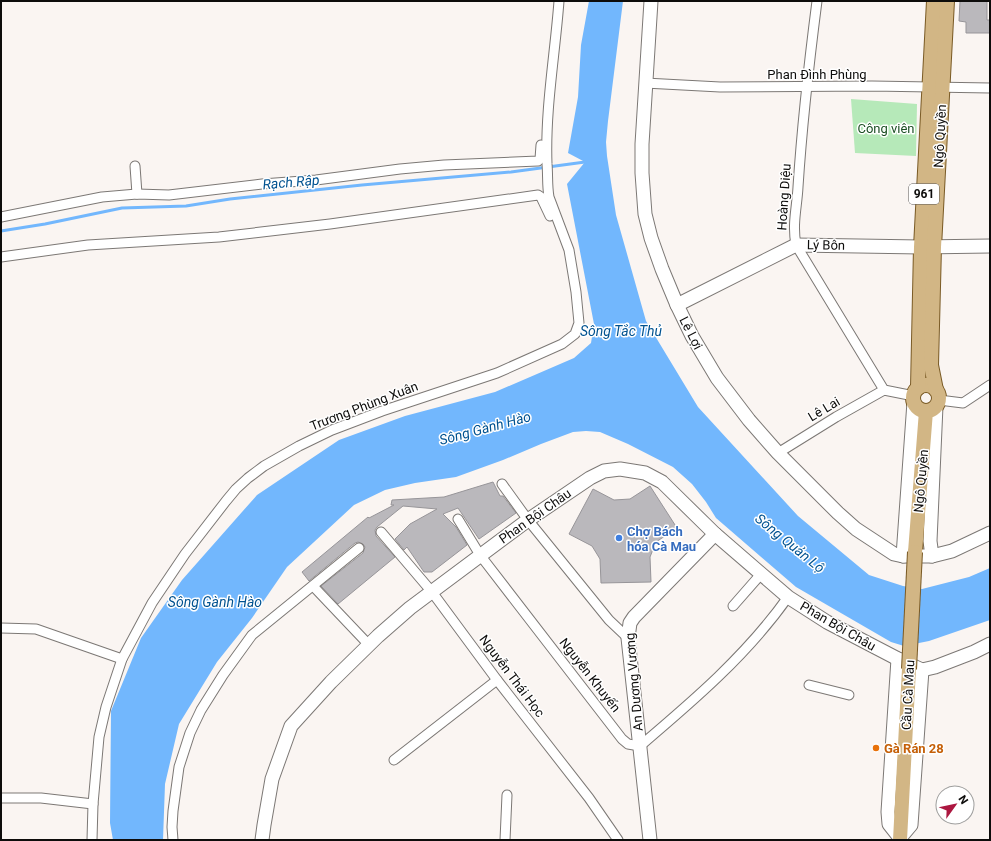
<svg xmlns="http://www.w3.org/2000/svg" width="991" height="841" font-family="Roboto,sans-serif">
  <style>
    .green { fill: #b6e9b9 }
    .water { fill: #72b7fd }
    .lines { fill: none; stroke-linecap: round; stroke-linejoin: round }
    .stream { stroke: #72b7fd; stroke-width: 3 }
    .building { fill: #bab8bc; stroke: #979599 }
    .street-casing { stroke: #7c7875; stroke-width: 11 }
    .secondary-casing { stroke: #7c7875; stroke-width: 15 }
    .primary-casing { stroke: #7a5b26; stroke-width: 16 }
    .street { stroke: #fff; stroke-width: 9 }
    .secondary { stroke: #fff; stroke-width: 13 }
    .primary { stroke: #d2b685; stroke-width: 14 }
    .primary-bridge-casing { stroke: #7a5b26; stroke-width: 16; stroke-linecap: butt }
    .primary-bridge { stroke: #d2b685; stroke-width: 14 }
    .shop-dot { fill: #3f7fe0; stroke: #fff; stroke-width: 1.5 }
    .food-dot { fill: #e8710a; stroke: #fff; stroke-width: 1.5 }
    .labels { text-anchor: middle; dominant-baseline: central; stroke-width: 3; stroke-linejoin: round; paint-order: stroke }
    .shield { fill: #fff; stroke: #565554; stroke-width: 1 }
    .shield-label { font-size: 12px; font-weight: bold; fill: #0d0c0b }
    .street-label { font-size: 13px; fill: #0d0c0b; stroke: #fff }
    .park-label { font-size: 13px; fill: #1b4f23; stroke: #fff }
    .shop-label { font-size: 13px; font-weight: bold; fill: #366cbe; stroke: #fff; text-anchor: start }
    .food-label { font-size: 13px; font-weight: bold; fill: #c56008; stroke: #fff; text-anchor: start }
    .water-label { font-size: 14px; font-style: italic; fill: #005290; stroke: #fff }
  </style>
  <rect width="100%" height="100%" fill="#faf5f2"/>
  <polygon class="green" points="851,99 917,104 916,156 855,153"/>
  <polygon class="water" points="589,1 623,1 608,121 606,142 607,156 616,215 646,321 698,407 798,516 869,575 903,586 922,589 969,577 990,568 990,620 929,641 904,646 891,642 796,587 716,518 706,502 692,484 673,467 628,444 600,432 586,431 573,432 541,444 503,460 456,477 415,483 385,490 354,505 287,567 252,618 217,662 179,724 165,784 163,840 113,840 110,823 111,711 141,638 182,580 257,495 339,440 405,416 495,392 574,358 591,343 594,324 567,184 585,162 568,153 578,97 581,45"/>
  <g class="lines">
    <polyline class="stream" points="1,231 45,224 122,208 186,206 230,199 362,185 511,172 585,162"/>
  </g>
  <g class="building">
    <polygon points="960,1 987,1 987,20 990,20 990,33 966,33 966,22 959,21"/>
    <polygon points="493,482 500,496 503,496 516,513 479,539 458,508 443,514 456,527 467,545 432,572 424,572 407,547 404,550 395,539 410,524 437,509 403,506 377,527 375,530 376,536 395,557 338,604 321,586 363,553 365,547 363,544 358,542 355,543 309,581 302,572 368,517 369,518 394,505 391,505 392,500 444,497"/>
    <polygon points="650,486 677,528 656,542 650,557 651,582 601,583 600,559 592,546 569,534 593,489 614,500 630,499"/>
  </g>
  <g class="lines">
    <g class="street-casing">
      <g id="street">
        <path d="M817,1C809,63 802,125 798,187C797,207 792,224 796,245L884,390L914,396"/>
        <polyline points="645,83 720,87 872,86 990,88"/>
        <polyline points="135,166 137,194"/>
        <polyline points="1,217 102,197 137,194 169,195 262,184 316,180 400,169 444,165 538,161 540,159 541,145"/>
        <polyline points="1,257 88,245 219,237 330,224 538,195 541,197 550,216"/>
        <polyline points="939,400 963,403 990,385"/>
        <polyline points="778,453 836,417 884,390"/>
        <polyline points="502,484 528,520 609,620 628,638"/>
        <path d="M458,519L480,555L622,739L628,744L640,746C693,701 747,655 788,597"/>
        <polyline points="381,532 432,592 497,680 589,798 618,840"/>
        <polyline points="313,586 369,645"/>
        <polyline points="733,606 761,574"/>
        <polyline points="1,628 36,629 122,659"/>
        <polyline points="809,685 849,695"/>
        <polyline points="394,760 497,680"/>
        <polyline points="1,798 41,798 93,804"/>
        <path d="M92,840L93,804L99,737L106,707L122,659L152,603L185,554L226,501L236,489L248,478L264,466L299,446L332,430L382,411L497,373L562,344L575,334L579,323L576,292L569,250L549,197C547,186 548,175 547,164C545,109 555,55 559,1"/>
        <polyline points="173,840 172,827 173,811 179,767 190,733 201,710 223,675 252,635 359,548"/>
        <polyline points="505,840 507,795"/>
      </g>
    </g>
    <g class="secondary-casing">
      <g id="secondary">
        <polyline points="651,1 642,144 642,173 645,214 651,238 662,269 677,305 692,336 717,378 749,420 778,453 838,513 856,529 894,554 903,556 932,556 952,551 990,533"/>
        <polyline points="677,305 796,245 921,247 990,246"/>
        <polyline points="903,556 914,402"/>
        <polyline points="932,556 930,541 936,406"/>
        <polyline points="898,659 888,812 889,824 900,838 911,825 922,670"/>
        <polyline points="262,840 264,825 272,779 291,726 331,682 378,636 410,608 528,520 590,478 604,471 620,469 645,473 662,482 715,534 788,597 827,622 898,659 922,670 935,667 974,652 990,644"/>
        <polyline points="650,840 628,638 630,623 634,617 715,534"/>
      </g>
    </g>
    <g class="primary-casing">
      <g id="primary">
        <circle cx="926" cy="398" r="13"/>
        <polyline points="918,388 921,247 934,1"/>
        <polyline points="936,390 931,365 934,247 947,1"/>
        <polyline points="915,552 926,411"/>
        <polyline points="900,840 909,669"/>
      </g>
    </g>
    <use href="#street" class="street"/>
    <use href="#secondary" class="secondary"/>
    <use href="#primary" class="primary"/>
    <g class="primary-bridge-casing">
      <polyline id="primary-bridge" points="909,669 915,552"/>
    </g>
    <use href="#primary-bridge" class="primary-bridge"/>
  </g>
  <circle class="shop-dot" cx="619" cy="538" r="4"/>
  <circle class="food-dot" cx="876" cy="748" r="4"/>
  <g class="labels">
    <rect class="shield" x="909" y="184" width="30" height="20" rx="3"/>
    <g class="shield-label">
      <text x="924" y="194">961</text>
    </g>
    <g class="street-label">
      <text x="817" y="74">Phan Đình Phùng</text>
      <text transform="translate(940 136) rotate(-87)">Ngô Quyền</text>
      <text transform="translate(784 197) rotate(-86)">Hoàng Diệu</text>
      <text transform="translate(826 245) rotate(1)">Lý Bôn</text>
      <text transform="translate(691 333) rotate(63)">Lê Lợi</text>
      <text transform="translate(364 406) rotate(-21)">Trương Phùng Xuân</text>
      <text transform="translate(824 409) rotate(-31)">Lê Lai</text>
      <text transform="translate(921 481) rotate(-85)">Ngô Quyền</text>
      <text transform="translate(535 516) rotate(-35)">Phan Bội Châu</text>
      <text transform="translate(838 626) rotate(30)">Phan Bội Châu</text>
      <text transform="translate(590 675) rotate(52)">Nguyễn Khuyến</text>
      <text transform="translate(512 676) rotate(53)">Nguyễn Thái Học</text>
      <text transform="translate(634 682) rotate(-95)">An Dương Vương</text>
      <text transform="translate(908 695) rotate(-87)">Cầu Cà Mau</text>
    </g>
    <g class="park-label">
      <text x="886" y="128">Công viên</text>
    </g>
    <g class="shop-label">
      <text x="627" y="531">Chợ Bách<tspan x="627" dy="15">hóa Cà Mau</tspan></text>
    </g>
    <g class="food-label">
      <text x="884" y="748">Gà Rán 28</text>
    </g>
    <g class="water-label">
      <text transform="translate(291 182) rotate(-5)">Rạch Rập</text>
      <text x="621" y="331">Sông Tắc Thủ</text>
      <text transform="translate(485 428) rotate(-15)">Sông Gành Hào</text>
      <text transform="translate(790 543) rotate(39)">Sông Quản Lộ</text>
      <text x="215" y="602">Sông Gành Hào</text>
    </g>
  </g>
  <rect width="991" height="841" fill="none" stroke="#0d0c0b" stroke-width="4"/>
  <g transform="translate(955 805) rotate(57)"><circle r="19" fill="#ffffff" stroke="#9e9e9d"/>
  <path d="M0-3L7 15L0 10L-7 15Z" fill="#ac1740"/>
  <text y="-6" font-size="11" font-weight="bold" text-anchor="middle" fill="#0d0c0b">N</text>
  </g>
</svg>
